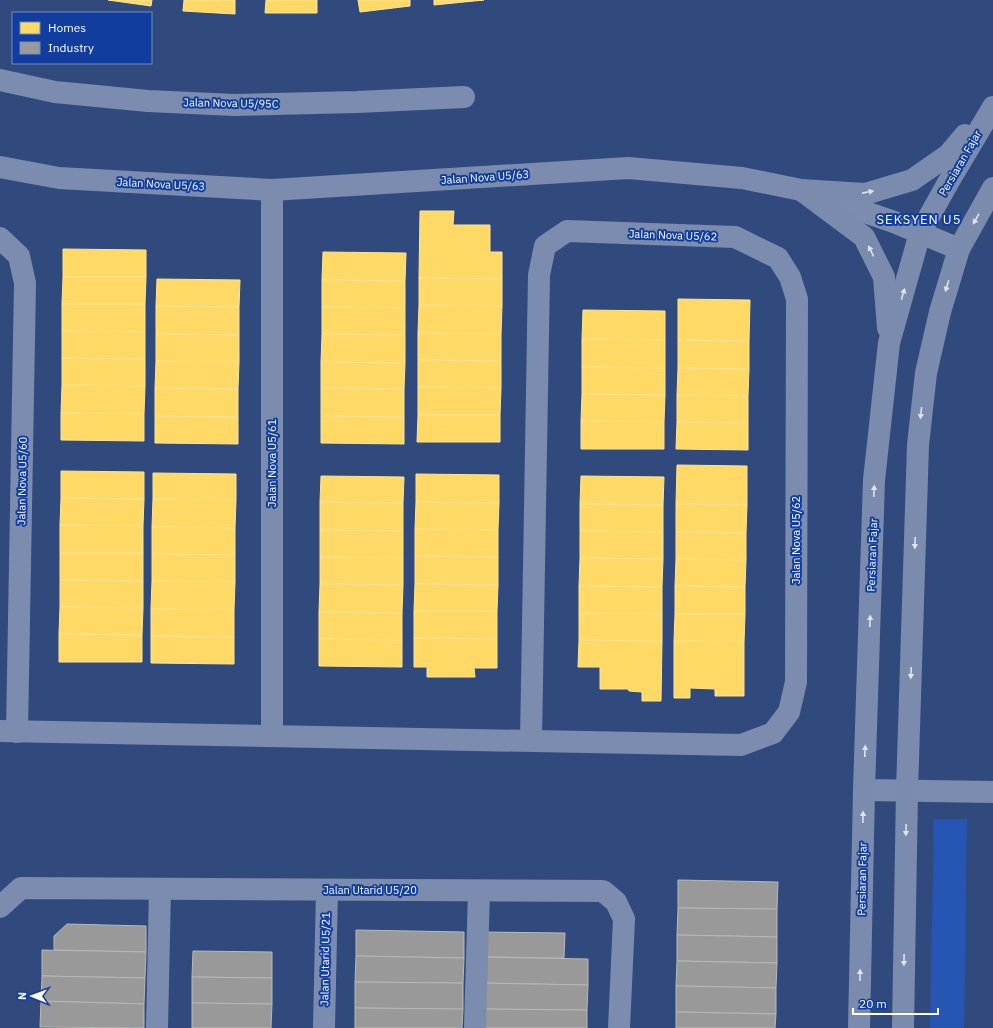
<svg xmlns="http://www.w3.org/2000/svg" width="993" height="1028" font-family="'IBM Plex Sans',sans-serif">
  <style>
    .green { fill: #2655b4 }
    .homes { fill: #ffd966; stroke: #ffe494 }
    .industry { fill: #999; stroke: #b8b8b8 }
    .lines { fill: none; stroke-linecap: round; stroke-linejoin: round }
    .minor { stroke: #7c8caf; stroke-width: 22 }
    .major { stroke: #7b8bad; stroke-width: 22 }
    .oneway { fill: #dee2ea }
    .labels { text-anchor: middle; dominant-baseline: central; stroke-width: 4; stroke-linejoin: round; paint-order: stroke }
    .street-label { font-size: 11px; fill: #fff; stroke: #113e9e }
    .quarter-label { font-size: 13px; letter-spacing: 1px; fill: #fff; stroke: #113e9e }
  </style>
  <rect width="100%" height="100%" fill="#314a7e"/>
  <polygon class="green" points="934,819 967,819 964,1028 930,1028"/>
  <g class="homes">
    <polygon points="108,0 152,0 151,6"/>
    <polygon points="184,0 235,0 235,14 183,11"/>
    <polygon points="266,0 317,0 317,13 265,13"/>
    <polygon points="358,0 410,0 410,6 360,12"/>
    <polygon points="434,0 484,0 434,5"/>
    <polygon points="420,211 454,211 453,225 490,225 490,252 502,252 502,279 419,278"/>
    <polygon points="63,249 146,250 146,277 63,277"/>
    <polygon points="323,252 406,253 405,281 322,280"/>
    <polygon points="63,277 146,277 145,304 62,304"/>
    <polygon points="419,278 502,279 502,306 419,305"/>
    <polygon points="157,279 240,280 239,307 156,306"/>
    <polygon points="322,280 405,281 405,308 322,307"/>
    <polygon points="678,299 750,300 749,341 678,340"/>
    <polygon points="62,304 145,304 145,332 62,331"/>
    <polygon points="419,305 502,306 501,334 418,333"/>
    <polygon points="156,306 239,307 239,335 156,334"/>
    <polygon points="322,307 405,308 405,335 322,334"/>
    <polygon points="583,310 665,311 665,340 582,339"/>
    <polygon points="62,331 145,332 145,359 62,358"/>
    <polygon points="418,333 501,334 501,361 418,360"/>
    <polygon points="156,334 239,335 239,362 156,361"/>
    <polygon points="322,334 405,335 405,363 321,362"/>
    <polygon points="582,339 665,340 665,368 582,367"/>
    <polygon points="678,340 749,341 749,369 678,368"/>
    <polygon points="62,358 145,359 145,386 62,385"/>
    <polygon points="418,360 501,361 501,388 418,387"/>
    <polygon points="156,361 239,362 238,389 155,388"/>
    <polygon points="321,362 405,363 404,389 321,388"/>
    <polygon points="582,367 665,368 665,395 582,394"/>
    <polygon points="678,368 749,369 748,396 677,395"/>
    <polygon points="62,385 145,386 144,414 61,413"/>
    <polygon points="418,387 501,388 500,415 418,415"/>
    <polygon points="155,388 238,389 238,417 155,416"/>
    <polygon points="321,388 404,389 404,417 321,416"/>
    <polygon points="582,394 665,395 664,422 581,421"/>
    <polygon points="677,395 748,396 748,423 677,422"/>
    <polygon points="61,413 144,414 144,441 61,440"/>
    <polygon points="418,415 500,415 500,442 417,442"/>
    <polygon points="155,416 238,417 238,444 155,443"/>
    <polygon points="321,416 404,417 404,444 321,443"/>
    <polygon points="581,421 664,422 664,449 581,449"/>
    <polygon points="677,422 748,423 748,450 676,449"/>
    <polygon points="677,465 747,466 747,505 676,504"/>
    <polygon points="61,471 144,472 144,499 61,498"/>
    <polygon points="153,473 236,474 236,500 153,499"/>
    <polygon points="416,474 499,475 499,503 416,502"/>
    <polygon points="321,476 404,477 403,503 320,502"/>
    <polygon points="581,476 664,477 663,505 580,504"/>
    <polygon points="61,498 144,499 143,526 60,525"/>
    <polygon points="153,499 236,500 235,528 152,527"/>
    <polygon points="320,502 403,503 403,531 320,530"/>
    <polygon points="416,502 499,503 498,530 415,529"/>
    <polygon points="580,504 663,505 663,532 580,531"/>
    <polygon points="676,504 747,505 746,533 676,532"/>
    <polygon points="60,525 143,526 143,553 60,553"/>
    <polygon points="152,527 235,528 235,555 152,554"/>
    <polygon points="415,529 498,530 498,557 415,556"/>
    <polygon points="320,530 403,531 403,558 320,557"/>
    <polygon points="580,531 663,532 663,559 580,558"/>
    <polygon points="676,532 746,533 746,560 676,559"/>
    <polygon points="60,553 143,553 143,581 60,580"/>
    <polygon points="152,554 235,555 235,582 152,581"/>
    <polygon points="415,556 498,557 498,585 415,584"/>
    <polygon points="320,557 403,558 403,585 320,584"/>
    <polygon points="580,558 663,559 662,587 579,586"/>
    <polygon points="676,559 746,560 745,587 675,586"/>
    <polygon points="60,580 143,581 143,608 60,607"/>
    <polygon points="152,581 235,582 234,610 151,609"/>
    <polygon points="320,584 403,585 402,613 319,612"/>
    <polygon points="415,584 498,585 497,611 414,611"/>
    <polygon points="579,586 662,587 662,614 579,613"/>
    <polygon points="675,586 745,587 745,614 675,614"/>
    <polygon points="60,607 143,608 142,635 59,634"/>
    <polygon points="151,609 234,610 234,637 151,636"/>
    <polygon points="414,611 497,611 497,639 414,638"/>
    <polygon points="319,612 402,613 402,640 319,639"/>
    <polygon points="579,613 662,614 662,641 579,640"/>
    <polygon points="675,614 745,614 744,642 674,641"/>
    <polygon points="59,634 142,635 142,662 59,662"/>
    <polygon points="151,636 234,637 234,664 151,663"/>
    <polygon points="414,638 497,639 497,668 474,668 475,677 427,677 427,667 414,667"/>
    <polygon points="319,639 402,640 402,667 319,666"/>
    <polygon points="579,640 662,641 661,701 642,701 642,692 629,691 628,689 600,689 600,667 578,667"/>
    <polygon points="674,641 744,642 744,696 715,696 715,689 690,688 690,698 674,698"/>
  </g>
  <g class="industry">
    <polygon points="678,880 778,882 777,909 678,908"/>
    <polygon points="678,908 777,909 777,937 677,935"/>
    <polygon points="67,924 146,926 146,952 54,950 54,936"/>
    <polygon points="356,930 464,932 464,958 356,956"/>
    <polygon points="481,932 565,933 564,958 480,957"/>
    <polygon points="677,935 777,937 777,963 677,961"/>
    <polygon points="42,950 146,952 145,978 42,976"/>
    <polygon points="193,951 272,952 272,978 192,977"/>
    <polygon points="356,956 464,958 463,983 355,982"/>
    <polygon points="480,957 588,959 588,985 480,983"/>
    <polygon points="677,961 777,963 776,988 676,986"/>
    <polygon points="42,976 145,978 144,1004 41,1001"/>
    <polygon points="192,977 272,978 272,1004 192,1003"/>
    <polygon points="355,982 463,983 463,1009 355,1008"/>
    <polygon points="480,983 588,985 587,1010 480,1009"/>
    <polygon points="676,986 776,988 776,1014 676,1012"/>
    <polygon points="41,1001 144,1004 144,1028 40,1027"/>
    <polygon points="192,1003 272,1004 271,1028 192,1028"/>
    <polygon points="355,1008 463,1009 462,1028 355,1028"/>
    <polygon points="480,1009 587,1010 587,1028 479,1028"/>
    <polygon points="676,1012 776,1014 775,1028 676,1028"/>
  </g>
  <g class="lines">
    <g class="minor">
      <polyline points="0,80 55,92 148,101 234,105 357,102 464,97"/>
      <polyline points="0,167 59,178 272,190 628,168 742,178 801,190 894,222 959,249"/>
      <polyline points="0,238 19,256 25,283 17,732"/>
      <path d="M0,731C247,736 494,740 741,745L773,733L789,712L796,682L797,299L790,277L778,258L735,237L567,231L545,246L539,275L531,741"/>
      <polyline points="272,736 272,190"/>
      <polyline points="864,790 993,792"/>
      <polyline points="0,907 21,888 603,891 616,902 624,919 619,1028"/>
      <polyline points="157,1028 160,889"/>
      <polyline points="324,1028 327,890"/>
      <polyline points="475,1028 479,891"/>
    </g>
    <g class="major">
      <polyline points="801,190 865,194 912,180 948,155 965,135"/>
      <polyline points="801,190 864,237 884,277 888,328"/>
      <polyline points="859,1028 864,790 874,480 889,343 920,233 949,181 993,107"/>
      <polyline points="903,1028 907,791 918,445 926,373 940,312 959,249 993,188"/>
    </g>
  </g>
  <defs><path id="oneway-solid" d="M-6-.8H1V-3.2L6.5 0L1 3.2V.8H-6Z"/></defs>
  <g class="oneway">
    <use href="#oneway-solid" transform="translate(868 192) rotate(-11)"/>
    <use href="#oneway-solid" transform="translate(976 219) rotate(119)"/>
    <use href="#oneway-solid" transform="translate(871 251) rotate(-116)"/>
    <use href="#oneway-solid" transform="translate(947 286) rotate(107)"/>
    <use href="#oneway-solid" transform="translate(903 294) rotate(-74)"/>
    <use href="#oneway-solid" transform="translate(921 413) rotate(96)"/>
    <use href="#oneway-solid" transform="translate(874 491) rotate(-88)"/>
    <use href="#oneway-solid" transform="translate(915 543) rotate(92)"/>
    <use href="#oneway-solid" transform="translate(870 621) rotate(-88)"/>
    <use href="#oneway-solid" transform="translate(911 673) rotate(92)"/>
    <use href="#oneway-solid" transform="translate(865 751) rotate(-88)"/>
    <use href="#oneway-solid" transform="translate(863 817) rotate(-89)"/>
    <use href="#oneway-solid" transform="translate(906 830) rotate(91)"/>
    <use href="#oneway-solid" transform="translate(904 960) rotate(91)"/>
    <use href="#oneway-solid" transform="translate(860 975) rotate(-89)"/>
  </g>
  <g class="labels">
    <g class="street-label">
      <text transform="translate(231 103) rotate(1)">Jalan Nova U5/95C</text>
      <text transform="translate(960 163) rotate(-60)">Persiaran Fajar</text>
      <text transform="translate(485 177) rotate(-4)">Jalan Nova U5/63</text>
      <text transform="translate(161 184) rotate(3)">Jalan Nova U5/63</text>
      <text transform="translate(673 235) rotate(2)">Jalan Nova U5/62</text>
      <text transform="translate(272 463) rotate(-90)">Jalan Nova U5/61</text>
      <text transform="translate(22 481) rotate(-89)">Jalan Nova U5/60</text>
      <text transform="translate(796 540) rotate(-90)">Jalan Nova U5/62</text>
      <text transform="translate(872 555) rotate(-88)">Persiaran Fajar</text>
      <text transform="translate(862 879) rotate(-89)">Persiaran Fajar</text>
      <text x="370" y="890">Jalan Utarid U5/20</text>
      <text transform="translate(325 959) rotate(-89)">Jalan Utarid U5/21</text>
    </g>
    <g class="quarter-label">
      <text x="919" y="219">SEKSYEN U5</text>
    </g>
  </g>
  <rect x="12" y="12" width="140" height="52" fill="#113e9e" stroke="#708bc5"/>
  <rect x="20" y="22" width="20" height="12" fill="#ffd966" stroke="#708bc5"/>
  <text x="48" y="32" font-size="12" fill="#ffffff">Homes</text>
  <rect x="20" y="42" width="20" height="12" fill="#999999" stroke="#708bc5"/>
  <text x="48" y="52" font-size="12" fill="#ffffff">Industry</text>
  <g transform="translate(32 996) rotate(271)" stroke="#113e9e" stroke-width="3" paint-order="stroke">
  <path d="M0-3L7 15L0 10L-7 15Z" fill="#ffffff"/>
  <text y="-6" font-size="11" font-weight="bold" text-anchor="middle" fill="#ffffff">N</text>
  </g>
  <path d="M853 1008v6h85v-6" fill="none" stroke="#ffffff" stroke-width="2"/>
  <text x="859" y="1008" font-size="12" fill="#ffffff" stroke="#113e9e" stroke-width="3" paint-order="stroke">20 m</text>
</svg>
